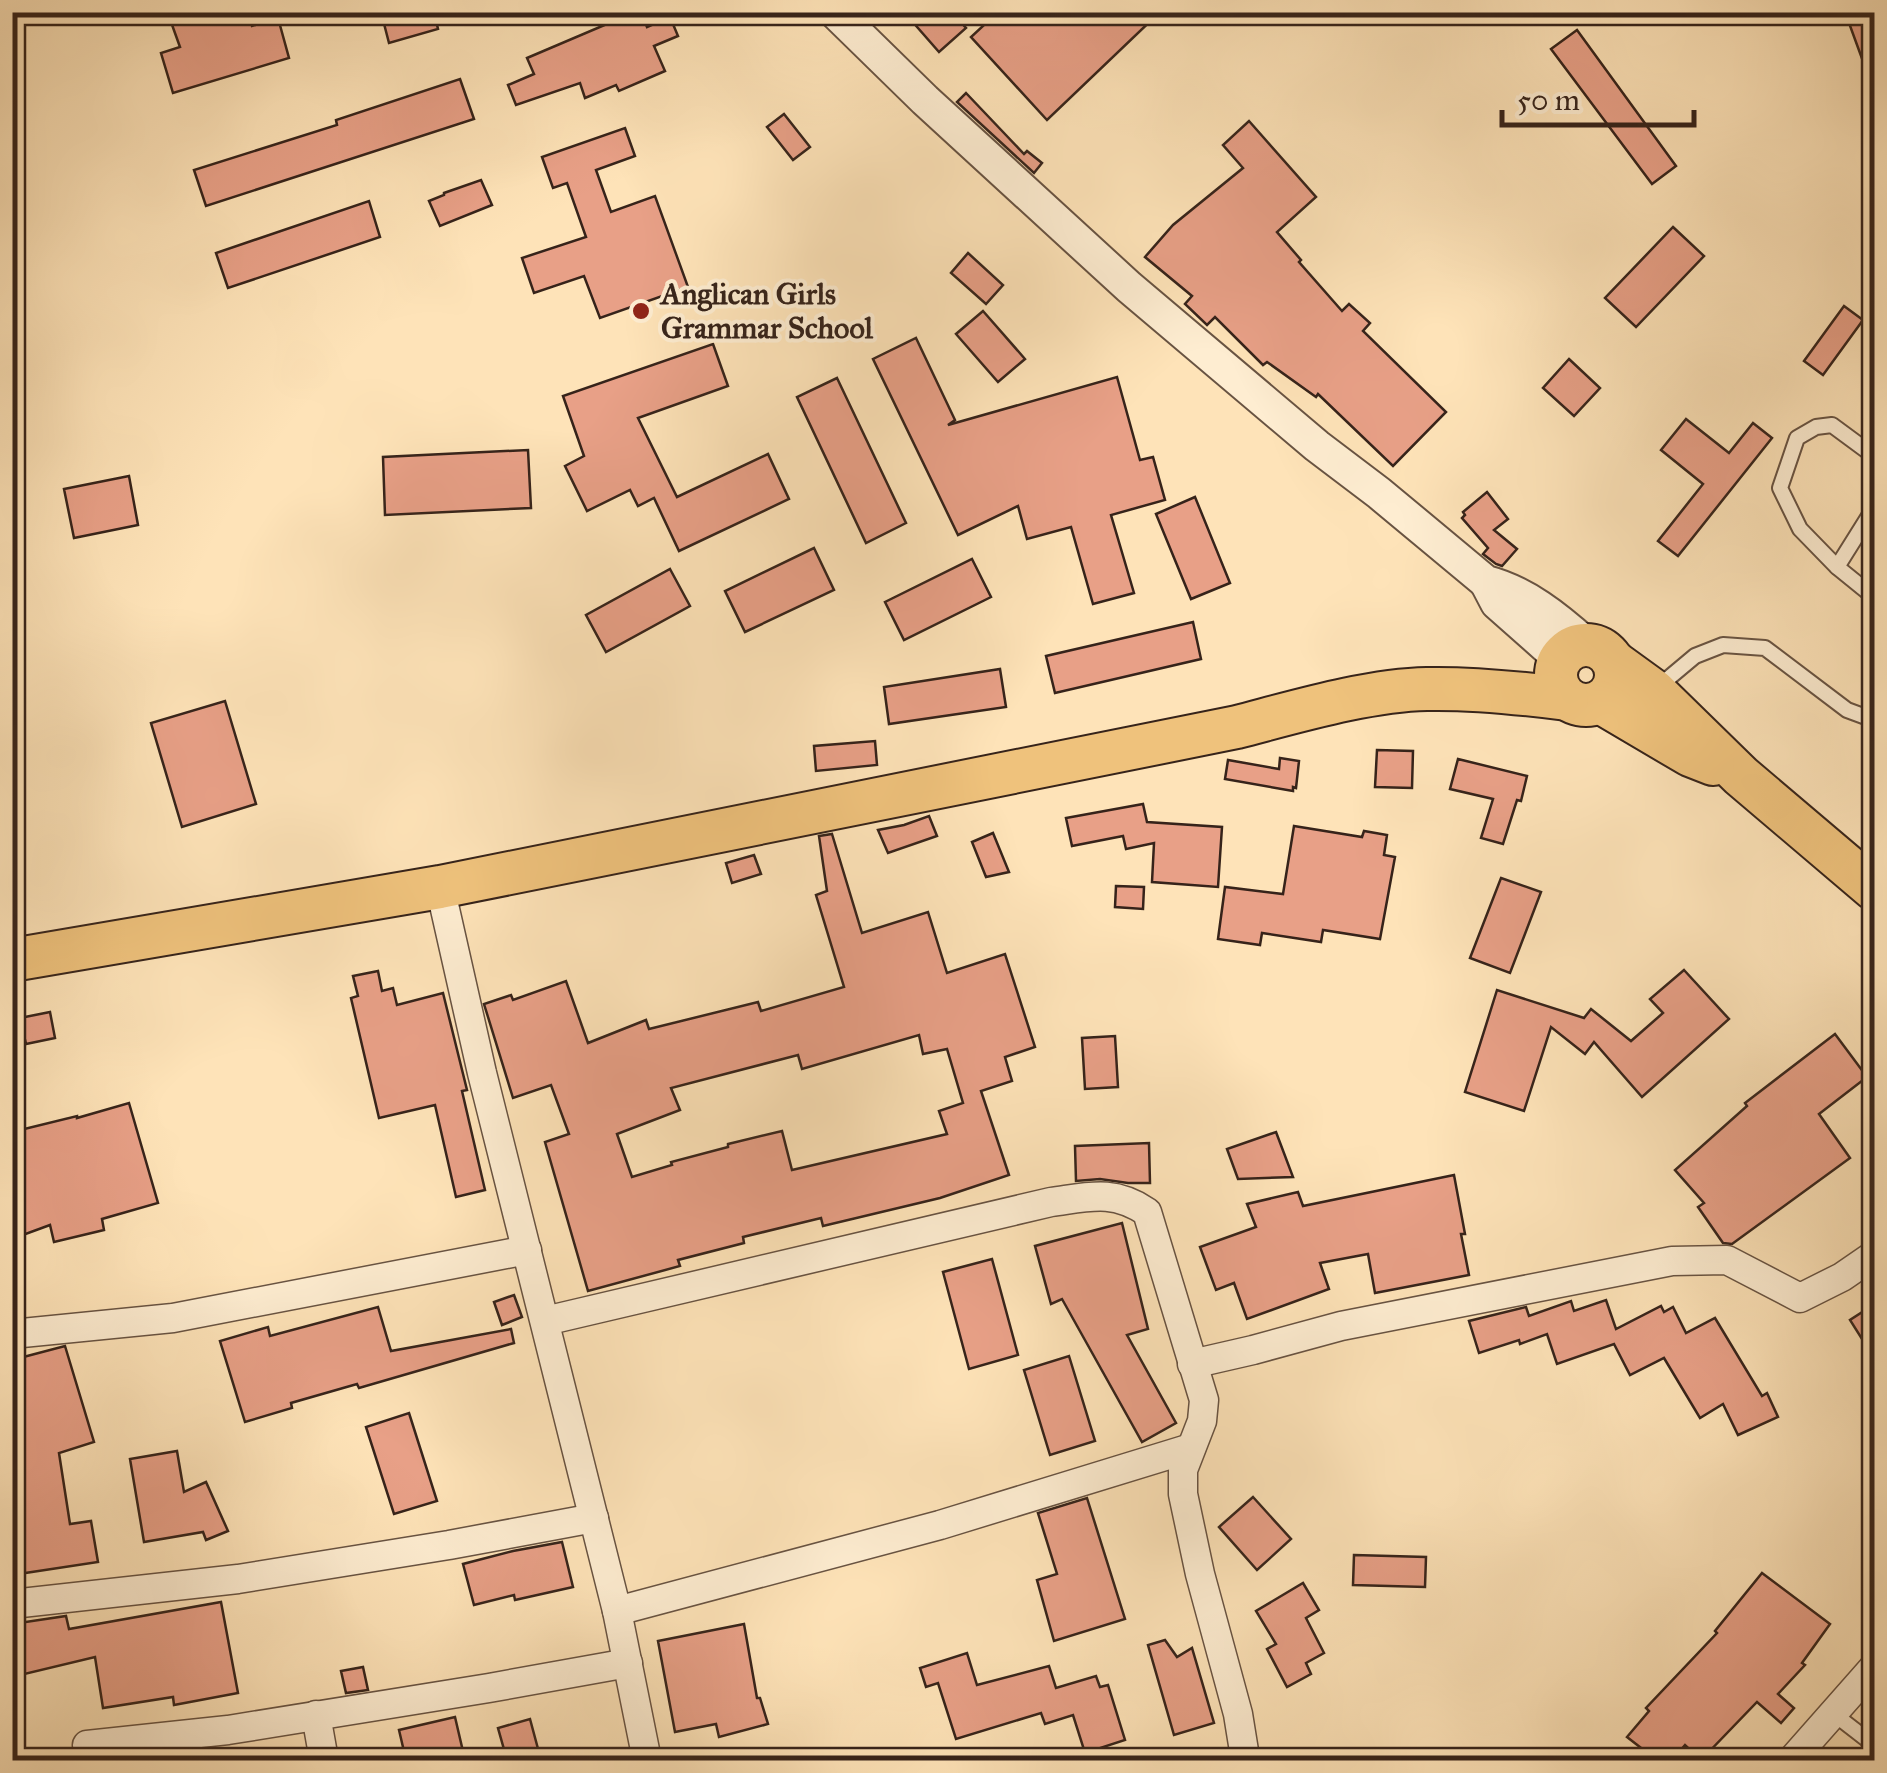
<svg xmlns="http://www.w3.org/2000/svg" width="1887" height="1773" font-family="'IM FELL Great Primer',serif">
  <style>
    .building { fill: #e8a087; stroke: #36231a; stroke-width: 2.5; fill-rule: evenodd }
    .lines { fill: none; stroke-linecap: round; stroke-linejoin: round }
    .service-casing { stroke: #685342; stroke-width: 18 }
    .minor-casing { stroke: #685342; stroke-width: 31 }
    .tertiary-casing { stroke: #685342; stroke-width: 36 }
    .primary-casing { stroke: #36231a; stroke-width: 46 }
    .service { stroke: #feedd1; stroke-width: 14 }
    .minor { stroke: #feedd1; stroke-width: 28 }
    .tertiary { stroke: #feedd1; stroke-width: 32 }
    .primary { stroke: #efc27c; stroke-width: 42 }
    .poi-dot { fill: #8f2418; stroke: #feedd1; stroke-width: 4 }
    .labels { text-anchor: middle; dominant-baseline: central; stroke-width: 8; stroke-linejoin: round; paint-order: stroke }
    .poi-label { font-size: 30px; font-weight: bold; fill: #36231a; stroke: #feedd1; text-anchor: start }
  </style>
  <rect width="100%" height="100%" fill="#fee3b8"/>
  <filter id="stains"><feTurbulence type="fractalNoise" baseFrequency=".002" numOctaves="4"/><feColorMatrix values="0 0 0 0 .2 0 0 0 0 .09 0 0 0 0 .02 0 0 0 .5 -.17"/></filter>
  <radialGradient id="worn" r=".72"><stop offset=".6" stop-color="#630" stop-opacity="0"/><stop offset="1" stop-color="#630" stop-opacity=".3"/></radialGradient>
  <g class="building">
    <polygon points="198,12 248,12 252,26 278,18 289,58 173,93 161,53 180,47 171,22"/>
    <polygon points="381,12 434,12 438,29 389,43"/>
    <polygon points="635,12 641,12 647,27 670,17 678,36 654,46 665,71 619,91 616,85 585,98 580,83 516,105 508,85 534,74 527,58"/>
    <polygon points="904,12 952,12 966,28 939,52"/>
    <polygon points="998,12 1160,12 1047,120 971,37"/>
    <polygon points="1845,12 1874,12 1874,85 1872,86"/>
    <polygon points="1577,30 1676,166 1652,184 1551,49"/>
    <polygon points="460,79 474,119 206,206 194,170 337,125 336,120"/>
    <polygon points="966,93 1024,154 1027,151 1042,163 1034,173 957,102"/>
    <polygon points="784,114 810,147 793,160 767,127"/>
    <polygon points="1249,121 1316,197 1277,232 1301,260 1299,262 1342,311 1349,304 1370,323 1363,331 1446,412 1393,466 1318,394 1316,397 1267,362 1263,365 1215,317 1207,325 1185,304 1192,296 1145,257 1173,225 1243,168 1223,145"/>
    <polygon points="625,128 635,156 596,170 611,212 655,196 688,287 600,318 584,276 534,293 522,258 586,237 567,183 553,188 542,157"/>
    <polygon points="481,180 492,205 440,226 429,201 444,195 444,193"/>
    <polygon points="369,201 380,237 228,288 216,253"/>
    <polygon points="1673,227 1704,256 1636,327 1605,298"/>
    <polygon points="968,253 1003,285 986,304 951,273"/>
    <polygon points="1844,306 1863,320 1823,375 1804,361"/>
    <polygon points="983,311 1025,359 998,382 956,334"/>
    <polygon points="916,338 955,420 948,425 1117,377 1140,460 1153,457 1165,500 1111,515 1134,593 1093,604 1071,527 1027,539 1018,506 958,535 873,359"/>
    <polygon points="713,344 728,386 638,418 677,497 768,454 789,499 679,551 654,498 638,506 630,490 587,511 565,466 584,456 563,396"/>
    <polygon points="1569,359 1600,388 1574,416 1543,388"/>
    <polygon points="837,378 906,523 866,543 797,397"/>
    <polygon points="1686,419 1729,453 1753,423 1772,438 1678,556 1658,541 1703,484 1661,450"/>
    <polygon points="528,450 531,508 385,515 383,457"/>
    <polygon points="129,476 138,525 74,538 64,489"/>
    <polygon points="1487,492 1508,519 1494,530 1517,549 1502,566 1496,564 1483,554 1488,548 1462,518 1465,515 1463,512"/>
    <polygon points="1195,497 1230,583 1191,599 1156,514"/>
    <polygon points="814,548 834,590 745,632 725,591"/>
    <polygon points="972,559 991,597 904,640 885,602"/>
    <polygon points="670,569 690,606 606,652 586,615"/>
    <polygon points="1193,622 1201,659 1055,693 1046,656"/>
    <polygon points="1000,669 1006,707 889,724 884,687"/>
    <polygon points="225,701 256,804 182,827 151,723"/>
    <polygon points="875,741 877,765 816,771 814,746"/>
    <polygon points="1377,750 1413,751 1412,788 1375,787"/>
    <polygon points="1280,758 1299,761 1296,788 1293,787 1293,791 1225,779 1228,760 1279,769"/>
    <polygon points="1458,759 1527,776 1521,801 1517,800 1503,844 1481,838 1493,799 1450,789"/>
    <polygon points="1143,804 1147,822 1222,827 1218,887 1152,882 1154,843 1126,849 1123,836 1072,846 1066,818"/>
    <polygon points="929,816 937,836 888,853 878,830 904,825"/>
    <polygon points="1294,826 1362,837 1364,831 1387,835 1384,855 1395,857 1380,939 1323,930 1321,942 1262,933 1260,945 1218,939 1225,887 1283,894"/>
    <polygon points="993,833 1009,872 986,877 972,842"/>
    <path d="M832,834L862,933L928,912L947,973L1005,954L1035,1047L1005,1057L1012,1081L981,1091L1009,1175L940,1198L823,1226L821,1218L743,1237L744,1243L678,1260L680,1266L588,1291L545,1142L569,1134L551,1085L513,1098L484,1004L511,995L513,1000L566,981L588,1043L646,1020L649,1029L758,1002L761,1011L844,987L816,895L827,891L819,836ZM919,1035L923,1054L947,1049L963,1103L939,1111L947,1134L792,1170L782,1131L728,1144V1147L671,1162L672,1165L632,1177L617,1134L680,1110L671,1088L798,1055L802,1069Z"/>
    <polygon points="754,855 761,874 732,883 726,863"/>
    <polygon points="1501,878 1541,892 1510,973 1470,958"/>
    <polygon points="1116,886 1144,887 1143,909 1115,907"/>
    <polygon points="1684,970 1729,1019 1642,1097 1594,1042 1585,1054 1551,1027 1524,1111 1465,1092 1497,990 1584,1018 1591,1009 1631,1041 1663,1013 1650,999"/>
    <polygon points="378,971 382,991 393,988 397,1005 443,993 467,1090 462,1091 485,1190 456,1197 435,1105 379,1118 351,998 358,996 353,976"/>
    <polygon points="50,1012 55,1038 26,1044 20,1018"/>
    <polygon points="1835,1034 1867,1077 1819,1114 1850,1158 1732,1244 1723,1243 1698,1207 1704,1203 1675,1170 1747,1106 1745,1103"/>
    <polygon points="1115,1036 1118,1087 1085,1089 1082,1038"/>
    <polygon points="129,1103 158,1203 102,1219 104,1230 54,1242 50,1225 12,1239 12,1132 77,1116 77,1118"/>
    <polygon points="1276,1132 1293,1177 1238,1179 1227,1149"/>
    <polygon points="1149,1143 1150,1183 1128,1183 1100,1179 1076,1181 1075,1146"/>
    <polygon points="1454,1175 1465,1234 1461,1234 1469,1275 1375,1293 1368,1254 1320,1263 1329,1289 1247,1319 1234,1283 1216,1290 1200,1247 1256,1227 1247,1204 1298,1192 1303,1206"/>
    <polygon points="1122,1223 1148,1329 1127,1335 1176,1423 1142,1442 1062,1299 1051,1304 1035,1246"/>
    <polygon points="992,1259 1018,1355 969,1369 943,1272"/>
    <polygon points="514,1295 522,1317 502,1325 494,1302"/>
    <polygon points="1606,1300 1616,1329 1661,1306 1664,1312 1673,1307 1686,1333 1715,1318 1762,1396 1767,1393 1778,1417 1738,1435 1723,1404 1700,1418 1664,1358 1630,1375 1614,1344 1557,1364 1547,1334 1520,1344 1519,1340 1479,1353 1469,1321 1526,1307 1529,1316 1571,1301 1574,1311"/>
    <polygon points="378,1307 391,1351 511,1329 514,1343 359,1388 357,1384 291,1403 292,1408 245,1422 220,1341 268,1327 270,1336"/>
    <polygon points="1867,1309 1874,1320 1874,1331 1862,1339 1850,1320"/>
    <polygon points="65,1346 94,1442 59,1453 70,1524 91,1521 98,1562 12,1575 12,1360"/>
    <polygon points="1069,1356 1095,1441 1050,1455 1024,1370"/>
    <polygon points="409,1413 437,1501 394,1514 366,1427"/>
    <polygon points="177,1451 184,1492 206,1482 228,1531 206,1540 203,1532 144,1542 130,1459"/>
    <polygon points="1253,1497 1291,1539 1257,1570 1219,1527"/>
    <polygon points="1087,1498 1125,1619 1054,1641 1037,1580 1057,1574 1038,1513"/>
    <polygon points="562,1542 573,1587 515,1600 514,1595 474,1605 463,1564 513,1551"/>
    <polygon points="1354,1555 1426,1557 1425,1587 1353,1585"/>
    <polygon points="1762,1573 1830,1624 1802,1663 1805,1665 1778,1694 1794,1708 1781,1723 1757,1702 1701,1760 1685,1745 1672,1760 1638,1760 1645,1751 1627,1737 1649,1711 1646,1708 1717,1633 1715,1631"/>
    <polygon points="1303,1583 1319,1610 1306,1618 1324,1653 1306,1663 1311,1674 1287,1687 1267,1649 1276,1644 1256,1611"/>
    <polygon points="221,1602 238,1693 174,1705 173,1697 103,1708 95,1657 12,1677 12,1624 66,1616 69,1629"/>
    <polygon points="744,1624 757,1698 760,1698 768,1724 719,1737 716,1724 675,1732 658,1641"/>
    <polygon points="1165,1640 1177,1657 1192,1648 1214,1723 1174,1735 1148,1645"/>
    <polygon points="967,1653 977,1685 1049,1666 1056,1688 1096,1676 1100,1687 1108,1685 1125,1740 1085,1753 1073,1715 1045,1724 1041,1713 956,1739 938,1683 926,1687 920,1668"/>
    <polygon points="363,1667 368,1690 346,1693 341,1671"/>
    <polygon points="455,1717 465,1760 406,1760 399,1730"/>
    <polygon points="530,1719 541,1760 507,1760 498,1728"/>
  </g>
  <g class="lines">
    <g class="service-casing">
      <g id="service">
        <polyline points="1874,456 1832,425 1816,427 1797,438 1780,488 1800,529 1837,567 1874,597"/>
        <polyline points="1837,567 1874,508"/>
        <polyline points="1658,687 1695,656 1723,645 1765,648 1847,710 1874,720"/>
        <polyline points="1834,1714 1874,1745"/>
      </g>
    </g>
    <g class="minor-casing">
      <g id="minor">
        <polyline points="440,887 482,1073 617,1611 647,1760"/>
        <path d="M545,1321L1051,1202C1089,1197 1113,1189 1147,1212L1204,1400L1202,1421L1183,1470V1494L1200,1574L1238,1714L1244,1751L1243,1760"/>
        <polyline points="12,1334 173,1318 527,1250"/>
        <polyline points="1192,1364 1253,1350 1341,1326 1672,1261 1727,1260 1800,1298 1842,1277 1874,1255"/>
        <polyline points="12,1604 238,1579 449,1545 594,1518"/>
        <polyline points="617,1611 940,1525 1191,1448"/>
        <polyline points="316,1715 324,1760"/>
        <polyline points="87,1745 228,1730 489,1688 628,1663"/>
        <polyline points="1792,1760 1874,1667"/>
      </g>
    </g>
    <g class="tertiary-casing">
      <g id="tertiary">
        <path d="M835,12L925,100L1129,287L1317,446L1379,493L1486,582C1525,592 1557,618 1586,644"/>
        <polyline points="1486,582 1497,603 1559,658"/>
      </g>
    </g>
    <g class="primary-casing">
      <g id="primary">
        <circle cx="1586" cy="675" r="30"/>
        <polyline points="1614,662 1654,691 1741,776 1874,889"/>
        <polyline points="1600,702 1690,755 1713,764"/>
        <path d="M12,960L440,887L1237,727C1295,712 1368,690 1427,689C1474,688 1521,693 1567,699"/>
      </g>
    </g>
    <use href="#service" class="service"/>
    <use href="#minor" class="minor"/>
    <use href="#tertiary" class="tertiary"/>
    <use href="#primary" class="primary"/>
  </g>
  <circle class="poi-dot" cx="641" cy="311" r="10"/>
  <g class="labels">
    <g class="poi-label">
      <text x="661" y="294">Anglican Girls<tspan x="661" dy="34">Grammar School</tspan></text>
    </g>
  </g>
  <rect width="1887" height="1773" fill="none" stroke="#fee3b8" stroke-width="50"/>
  <rect x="15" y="15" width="1857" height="1743" fill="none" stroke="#36231a" stroke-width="5"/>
  <rect x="25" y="25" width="1837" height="1723" fill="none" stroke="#36231a" stroke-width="2.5"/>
  <path d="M1502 110v15h192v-15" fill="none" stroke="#36231a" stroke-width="5"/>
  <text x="1517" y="110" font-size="30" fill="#36231a" stroke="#feedd1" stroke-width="8" paint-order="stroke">50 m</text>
  <rect width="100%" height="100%" filter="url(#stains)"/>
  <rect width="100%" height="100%" fill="url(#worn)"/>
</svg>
